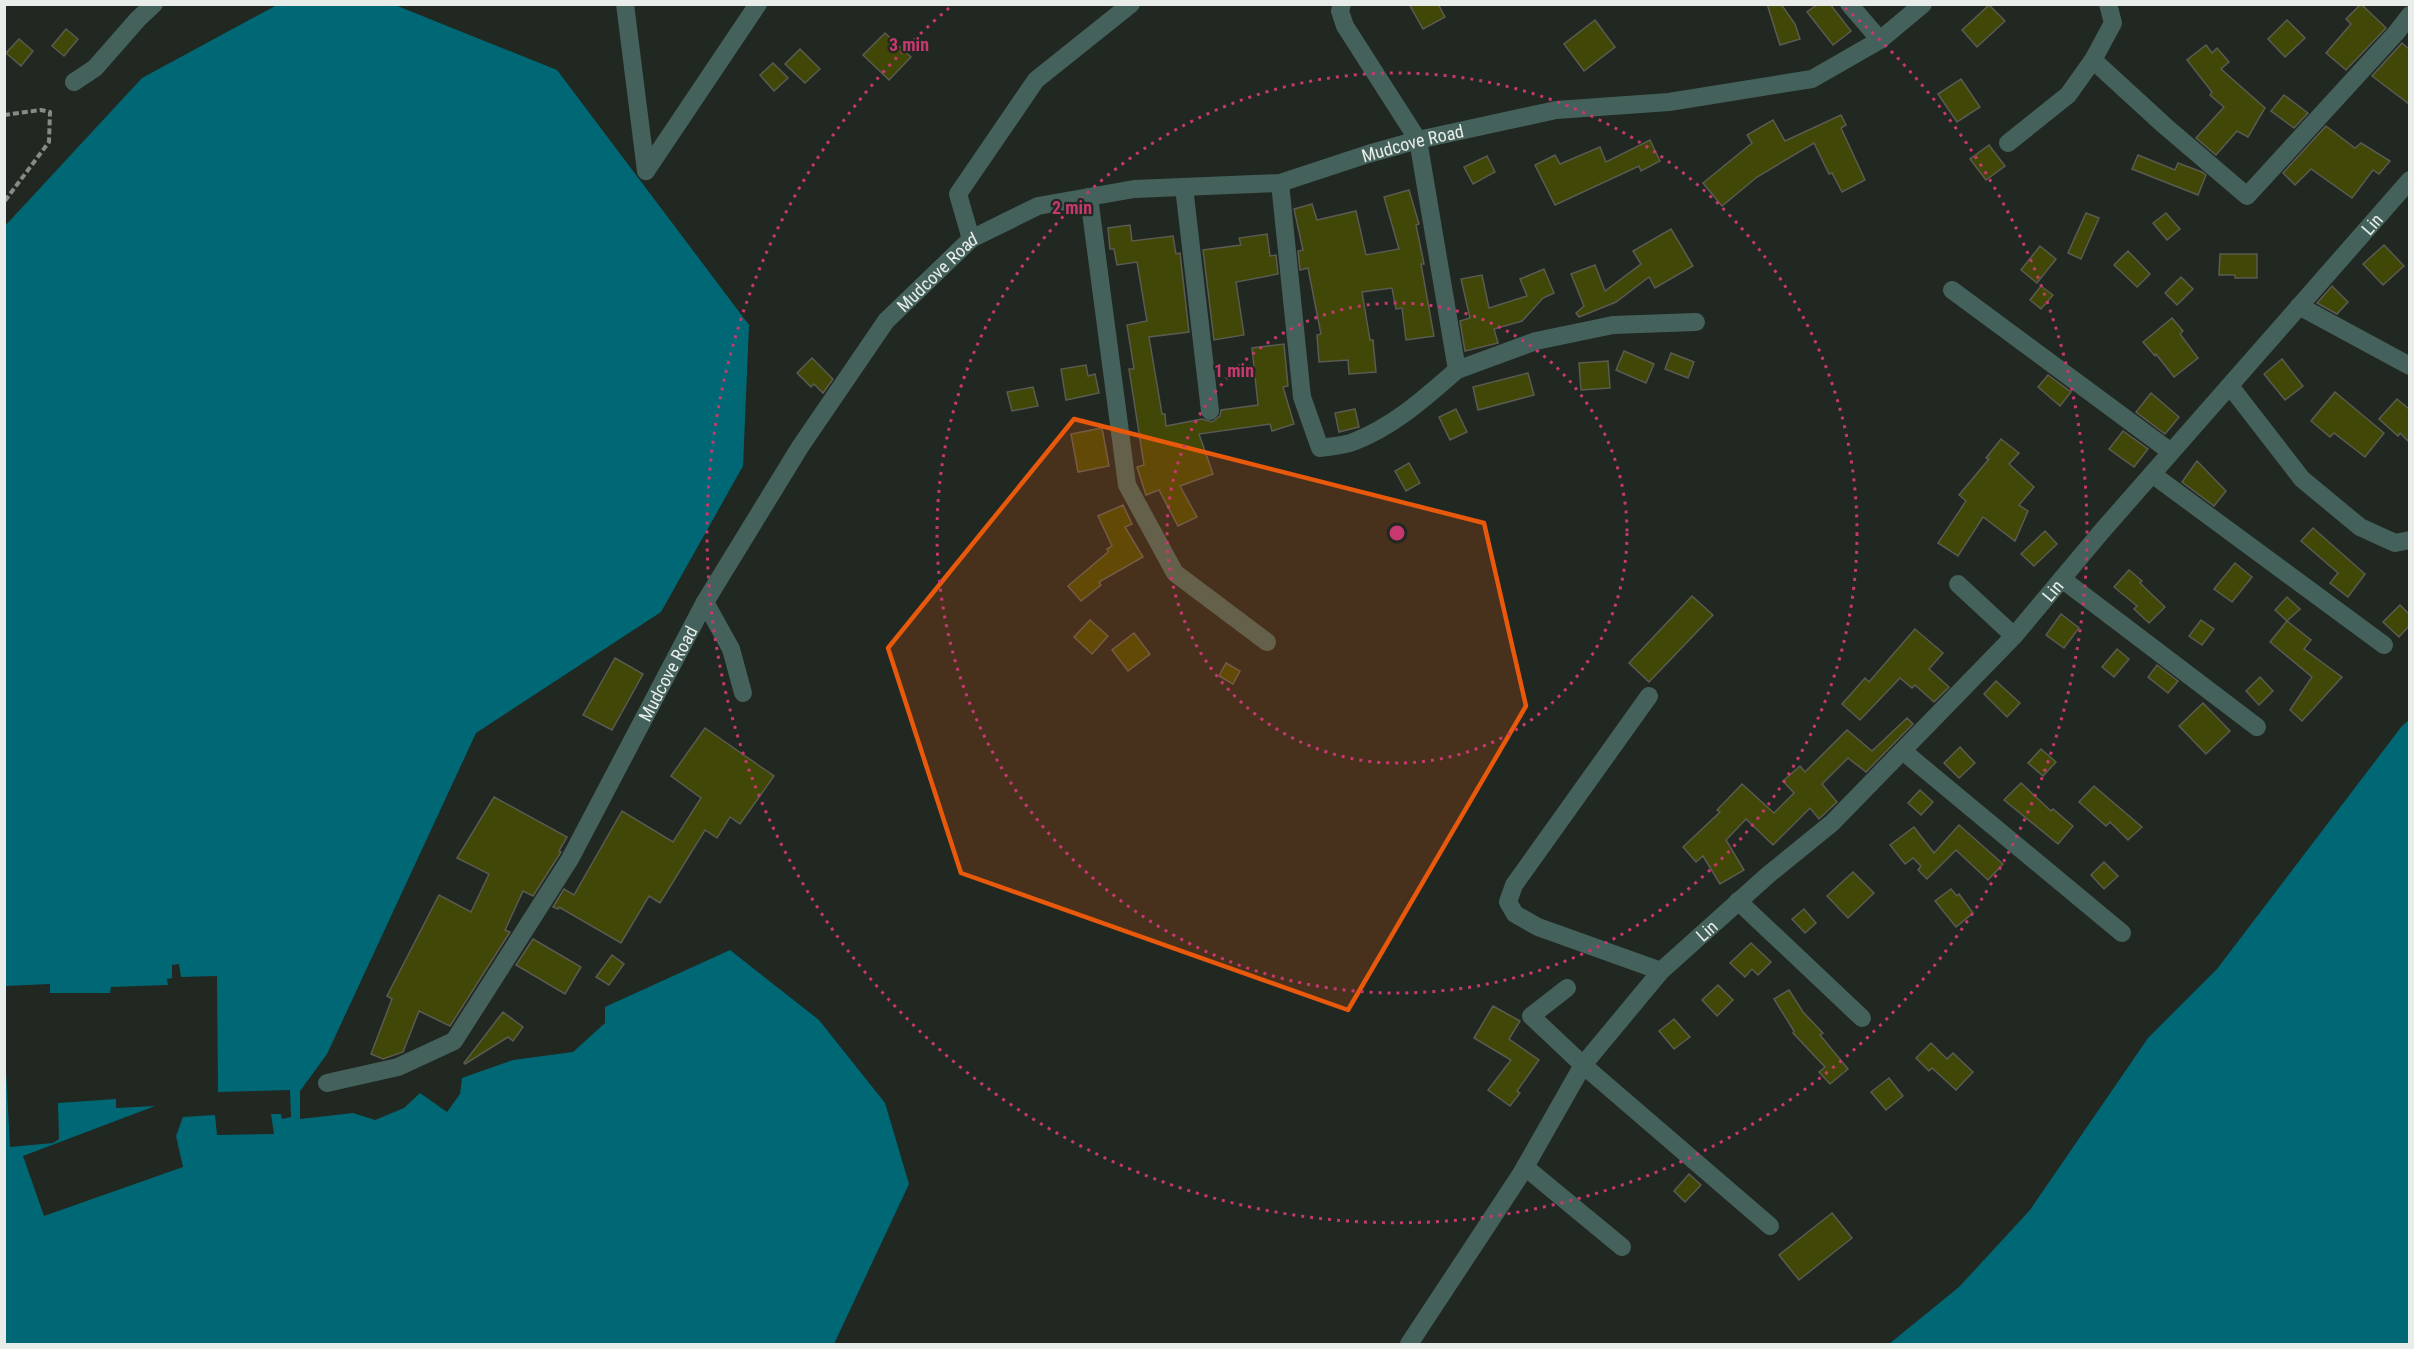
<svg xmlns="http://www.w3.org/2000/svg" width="2414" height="1349" font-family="'Roboto Condensed',sans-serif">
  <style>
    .water { fill: #006875 }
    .pier { fill: #212721 }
    .building { fill: #414706; stroke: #5a5b52; stroke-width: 1.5 }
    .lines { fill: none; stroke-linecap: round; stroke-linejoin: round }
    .path { stroke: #868b86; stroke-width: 4; stroke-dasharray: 6 3; stroke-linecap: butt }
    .minor { stroke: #44625b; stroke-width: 18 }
    .marked { fill: #e8590c; fill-opacity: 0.2; stroke: #e8590c; stroke-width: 4.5; stroke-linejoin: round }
    .ring { fill: none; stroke: #c83870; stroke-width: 3; stroke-dasharray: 3 6 }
    .labels { text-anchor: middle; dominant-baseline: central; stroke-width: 4.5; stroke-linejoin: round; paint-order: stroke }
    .street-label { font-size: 18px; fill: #e9ede9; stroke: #212721 }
    .centre { fill: #c83870; stroke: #212721; stroke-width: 3 }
    .ring-label { font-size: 18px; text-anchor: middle; font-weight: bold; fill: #c83870; stroke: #212721; stroke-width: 4.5; stroke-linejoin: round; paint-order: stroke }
  </style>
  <rect width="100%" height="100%" fill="#212721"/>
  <g class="water">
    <polygon points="277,5 395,5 557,70 749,325 743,466 661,612 476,733 327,1054 300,1091 300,1119 353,1113 375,1120 404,1108 420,1093 447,1112 460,1094 462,1078 513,1060 573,1052 605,1023 605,1007 730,950 819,1020 885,1103 909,1184 834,1344 5,1344 4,227 142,78"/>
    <polygon points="2409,720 2409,1344 1889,1344 1959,1287 2030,1210 2148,1038 2217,969 2402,726"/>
  </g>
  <polygon class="pier" points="179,964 181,977 217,976 218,1092 290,1090 291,1117 282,1119 281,1114 271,1114 274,1134 217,1135 215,1115 183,1117 176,1136 183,1167 44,1216 23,1156 155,1106 116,1108 116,1099 58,1103 59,1139 53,1143 10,1147 5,1052 5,986 50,984 50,993 110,993 111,987 168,985 167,979 172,978 172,965"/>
  <g class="building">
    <polygon points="1409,4 1438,4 1445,17 1423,29"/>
    <polygon points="1767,4 1781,4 1795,24 1800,39 1780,45"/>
    <polygon points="1818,4 1830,4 1851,31 1833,45 1807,12"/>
    <polygon points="2361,4 2386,28 2346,70 2326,53 2351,24 2346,19"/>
    <polygon points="1989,5 2005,21 1977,47 1962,30"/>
    <polygon points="1595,20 1615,47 1584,71 1564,44"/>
    <polygon points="2287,20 2305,38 2285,57 2268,39"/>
    <polygon points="66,29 78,39 64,56 52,46"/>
    <polygon points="885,33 911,57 889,80 863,55"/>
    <polygon points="19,39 33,51 21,66 6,53"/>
    <polygon points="2402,43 2409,49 2409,104 2372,76"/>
    <polygon points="2206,45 2212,53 2217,48 2229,62 2221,69 2265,108 2248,137 2237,131 2216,155 2196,138 2224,107 2210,95 2212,92 2187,60"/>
    <polygon points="800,49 820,69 805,83 785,64"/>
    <polygon points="773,63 788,78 774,91 760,75"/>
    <polygon points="1961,79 1980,107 1957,122 1938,94"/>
    <polygon points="2284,95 2308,113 2294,128 2271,111"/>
    <polygon points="1841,115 1846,125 1841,128 1865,180 1842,192 1832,173 1829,174 1814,143 1757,177 1722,206 1703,183 1752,143 1747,135 1773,120 1785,141"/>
    <polygon points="2326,126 2355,148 2361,143 2390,161 2379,174 2373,170 2352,198 2311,169 2295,185 2283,173"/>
    <polygon points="1650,140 1660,161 1641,171 1639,166 1555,205 1535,165 1555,155 1560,164 1600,147 1606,162"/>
    <polygon points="1989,145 2005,166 1986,180 1970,159"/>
    <polygon points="2138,155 2175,170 2178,163 2202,172 2206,175 2198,195 2132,169"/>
    <polygon points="1487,156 1495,172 1473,184 1464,167"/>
    <polygon points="1409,190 1419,224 1416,225 1424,264 1421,264 1434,336 1406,340 1402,308 1396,309 1392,288 1362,292 1370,340 1373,340 1376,372 1349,374 1348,360 1319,362 1317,335 1321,334 1308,268 1300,270 1298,251 1303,250 1294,209 1312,204 1317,220 1356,211 1366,255 1399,249 1384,197"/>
    <polygon points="2086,213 2099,218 2081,259 2068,253"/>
    <polygon points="2166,213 2180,229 2167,240 2153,223"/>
    <polygon points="1130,225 1132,241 1173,236 1176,254 1180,253 1189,332 1149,337 1162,414 1165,414 1166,426 1202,419 1212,422 1220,416 1221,410 1258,405 1252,348 1284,344 1288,386 1283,387 1294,424 1272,431 1270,424 1199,434 1213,474 1180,486 1197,517 1178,526 1159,490 1146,495 1137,467 1144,465 1129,369 1134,369 1127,325 1147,321 1137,262 1117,265 1114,249 1110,249 1108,228"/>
    <polygon points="1671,229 1693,266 1655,288 1649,277 1616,302 1579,317 1576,313 1584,306 1571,274 1595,265 1605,291 1641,264 1633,251"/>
    <polygon points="1267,234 1270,256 1276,255 1278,274 1236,282 1244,335 1214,340 1203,250 1241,245 1239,238"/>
    <polygon points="2384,245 2404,266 2383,285 2363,264"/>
    <polygon points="2040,246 2056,259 2037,283 2021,270"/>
    <polygon points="2128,251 2150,274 2137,287 2114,265"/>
    <polygon points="2220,254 2257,254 2257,278 2235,278 2235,275 2219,275"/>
    <polygon points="1544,269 1554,293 1543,298 1522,321 1494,329 1498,343 1465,351 1460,321 1470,318 1461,279 1482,275 1489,308 1527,296 1520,279"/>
    <polygon points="2181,277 2193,289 2177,305 2165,293"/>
    <polygon points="2041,286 2053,295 2041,309 2030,300"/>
    <polygon points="2332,286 2348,302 2337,314 2317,303"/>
    <polygon points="2172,318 2183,331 2180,334 2198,358 2174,377 2156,354 2155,356 2143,342"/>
    <polygon points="1624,351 1654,364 1646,383 1616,370"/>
    <polygon points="1671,353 1694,362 1688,378 1665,369"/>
    <polygon points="812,358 833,379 823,393 814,384 811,387 797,373"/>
    <polygon points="2282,359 2303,386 2285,400 2264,374"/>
    <polygon points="1608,361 1610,388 1581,390 1579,363"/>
    <polygon points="1086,365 1088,376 1095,374 1099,393 1066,400 1061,369"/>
    <polygon points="1528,373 1534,395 1478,410 1473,387"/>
    <polygon points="2048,375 2071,392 2060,406 2038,387"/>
    <polygon points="1033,387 1038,406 1012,411 1007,392"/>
    <polygon points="2335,392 2384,433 2365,457 2334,433 2330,437 2311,421"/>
    <polygon points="2151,393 2179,417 2165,434 2136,412"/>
    <polygon points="2397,399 2409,409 2409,442 2400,433 2398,436 2379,419"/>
    <polygon points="1355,409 1359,427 1339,432 1335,413"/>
    <polygon points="1456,409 1467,432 1450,440 1439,417"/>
    <polygon points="1102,428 1109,466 1078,472 1071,434"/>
    <polygon points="2123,431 2148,449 2134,467 2109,449"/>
    <polygon points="2001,439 2019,453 2009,464 2034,487 2019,505 2028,511 2015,541 1983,517 1958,556 1938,543 1966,501 1959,495 1989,459 1986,458"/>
    <polygon points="2197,461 2226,491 2214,506 2182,482"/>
    <polygon points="1409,463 1420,483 1406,491 1395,471"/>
    <polygon points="1123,505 1132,524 1125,527 1143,557 1099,582 1101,585 1081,601 1068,586 1108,552 1107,549 1112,546 1098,516"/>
    <polygon points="2313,528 2365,574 2348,597 2330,583 2338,573 2301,541"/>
    <polygon points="2045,531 2057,544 2034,566 2021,554"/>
    <polygon points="2235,563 2252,577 2232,602 2214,589"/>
    <polygon points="2129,570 2142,581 2140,583 2165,607 2149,623 2134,609 2137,606 2114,587"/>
    <polygon points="1692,596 1713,615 1649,682 1629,663"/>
    <polygon points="2287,597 2300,609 2287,621 2275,610"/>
    <polygon points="2400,605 2409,614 2409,626 2399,637 2383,622"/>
    <polygon points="2061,614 2079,628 2064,648 2046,635"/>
    <polygon points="1090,620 1108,636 1092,654 1074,637"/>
    <polygon points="2201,620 2214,629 2202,645 2189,636"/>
    <polygon points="2287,621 2311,640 2304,649 2342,677 2302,721 2290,710 2312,677 2270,642"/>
    <polygon points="1915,629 1943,653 1929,669 1949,687 1934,702 1915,685 1912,688 1900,678 1860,720 1842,704 1865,678 1869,682"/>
    <polygon points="1134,633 1150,654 1128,671 1112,650"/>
    <polygon points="2117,649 2129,659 2114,677 2102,667"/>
    <polygon points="615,658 643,674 612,730 583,715"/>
    <polygon points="1226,663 1240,671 1233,684 1219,676"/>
    <polygon points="2157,665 2178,681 2168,693 2148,677"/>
    <polygon points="2260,677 2273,691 2259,705 2246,691"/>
    <polygon points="1996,681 2020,703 2007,717 1984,694"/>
    <polygon points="2203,703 2230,731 2206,754 2179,726"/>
    <polygon points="1907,718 1913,724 1866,772 1848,758 1822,784 1837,802 1819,819 1810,808 1773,845 1746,819 1726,840 1744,870 1720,884 1703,856 1696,862 1683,847 1720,812 1717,810 1742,784 1774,813 1794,793 1783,781 1800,766 1805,772 1847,730 1872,751"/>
    <polygon points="705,728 774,776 740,824 730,817 717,838 705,830 660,903 649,896 621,943 559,907 558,909 553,907 564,889 574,895 622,811 673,842 701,798 671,776"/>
    <polygon points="1960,747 1975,763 1959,778 1944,763"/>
    <polygon points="2041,749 2056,762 2043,776 2028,763"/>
    <polygon points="2021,783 2051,811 2053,809 2073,826 2058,844 2004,800"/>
    <polygon points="2094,786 2142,827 2128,840 2110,822 2106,826 2079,802"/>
    <polygon points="1920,790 1933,802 1921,815 1908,803"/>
    <polygon points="494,797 567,837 559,851 561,852 533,896 523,891 505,930 510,932 450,1026 419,1011 403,1052 383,1059 371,1054 392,999 387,996 439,895 471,912 489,874 457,858"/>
    <polygon points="1959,825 2003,864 1988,880 1956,850 1927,879 1918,870 1921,866 1913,858 1905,864 1890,845 1914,827 1934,853"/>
    <polygon points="2104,862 2118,876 2104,889 2091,875"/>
    <polygon points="1853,872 1874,893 1848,918 1827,896"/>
    <polygon points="1951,889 1957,896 1959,894 1973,913 1956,927 1935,901"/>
    <polygon points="1804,909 1816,923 1805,933 1792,919"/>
    <polygon points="533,939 581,967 565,994 516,965"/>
    <polygon points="1751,943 1771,962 1758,975 1752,969 1745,977 1730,963"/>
    <polygon points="612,955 624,964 609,985 596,977"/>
    <polygon points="1718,985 1733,1000 1717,1016 1702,1000"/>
    <polygon points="1789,990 1803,1012 1823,1033 1820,1035 1848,1069 1830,1084 1819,1072 1825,1067 1793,1033 1794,1031 1774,999"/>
    <polygon points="1493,1006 1520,1021 1509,1039 1539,1060 1517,1091 1520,1093 1510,1106 1488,1090 1511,1060 1474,1038"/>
    <polygon points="503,1012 523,1027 513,1041 508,1037 465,1064 464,1063"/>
    <polygon points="1674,1019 1690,1037 1674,1049 1659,1031"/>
    <polygon points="1931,1043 1947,1059 1953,1053 1973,1072 1956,1090 1932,1068 1929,1071 1916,1058"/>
    <polygon points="1889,1078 1903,1096 1886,1110 1871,1092"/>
    <polygon points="1689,1174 1701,1185 1685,1202 1674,1191"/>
    <polygon points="1832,1213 1852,1238 1799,1280 1779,1255"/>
  </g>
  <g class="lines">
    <polyline class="path" points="4,115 41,110 50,112 49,142 4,202"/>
    <g class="minor">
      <polyline points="625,4 646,171"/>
      <polyline points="1342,4 1340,11 1345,26 1418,140 1457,370 1536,341 1613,325 1696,322"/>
      <polyline points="1849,4 1880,40"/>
      <polyline points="2093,60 2165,126 2247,196 2396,33 2410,15"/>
      <polyline points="74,82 95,68 138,19 154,4"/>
      <polyline points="2008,143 2068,95 2093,60 2113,23 2108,4"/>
      <polyline points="646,171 758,4"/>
      <path d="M1280,183L1302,397L1320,448C1331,446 1343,446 1353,442C1393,427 1425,398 1457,370"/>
      <polyline points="1184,187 1210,411"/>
      <polyline points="1089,197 1127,485 1175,573 1267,642"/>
      <polyline points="971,239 958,194 1036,80 1131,4"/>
      <polyline points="1952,290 2171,452"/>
      <polyline points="2299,306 2410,366"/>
      <polyline points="2230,386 2302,479 2360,527 2395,543 2410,540"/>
      <polyline points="2152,474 2384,645"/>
      <polyline points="2062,579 2257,727"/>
      <polyline points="1958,584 2014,636"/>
      <polyline points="705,602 731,649 743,693"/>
      <polyline points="1649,696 1514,885 1508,902 1515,914 1538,927 1661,971"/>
      <polyline points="1904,752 2122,933"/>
      <polyline points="1738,901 1862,1018"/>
      <polyline points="1567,988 1531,1016 1583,1065 1770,1226"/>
      <path id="s1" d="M327,1083L398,1067L454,1041L570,859L705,602L800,447L886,321L971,239L1038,206L1134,189L1280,183L1368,154L1418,140L1556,110L1669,102L1812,79L1880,40L1923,4"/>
      <polyline points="1525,1167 1622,1247"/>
      <path id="s2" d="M1409,1344L1521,1174L1583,1065L1661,971L1768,875L1832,823L2014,636L2102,531L2410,180"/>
    </g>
  </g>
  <path class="marked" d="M1074,419L1484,523L1526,706L1348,1010L961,873L888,648Z"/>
  <g class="ring">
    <circle cx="1397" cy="533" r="230"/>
    <circle cx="1397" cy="533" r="460"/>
    <path d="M1845 8A690 690 0 1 1 949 8"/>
  </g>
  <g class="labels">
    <g class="street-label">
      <text stroke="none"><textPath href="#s1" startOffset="1550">Mudcove Road</textPath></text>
      <text stroke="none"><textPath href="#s2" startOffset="1484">Lin</textPath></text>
      <text stroke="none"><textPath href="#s1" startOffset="1046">Mudcove Road</textPath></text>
      <text stroke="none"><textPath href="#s2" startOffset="998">Lin</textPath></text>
      <text stroke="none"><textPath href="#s1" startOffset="560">Mudcove Road</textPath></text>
      <text stroke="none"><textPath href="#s2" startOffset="512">Lin</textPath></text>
    </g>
  </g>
  <circle cx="1397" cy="533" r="9" class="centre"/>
  <g class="ring-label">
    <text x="909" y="51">3 min</text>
    <text x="1072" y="214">2 min</text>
    <text x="1234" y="377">1 min</text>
  </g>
  <rect width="2414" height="1349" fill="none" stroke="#e9ede9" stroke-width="12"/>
</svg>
